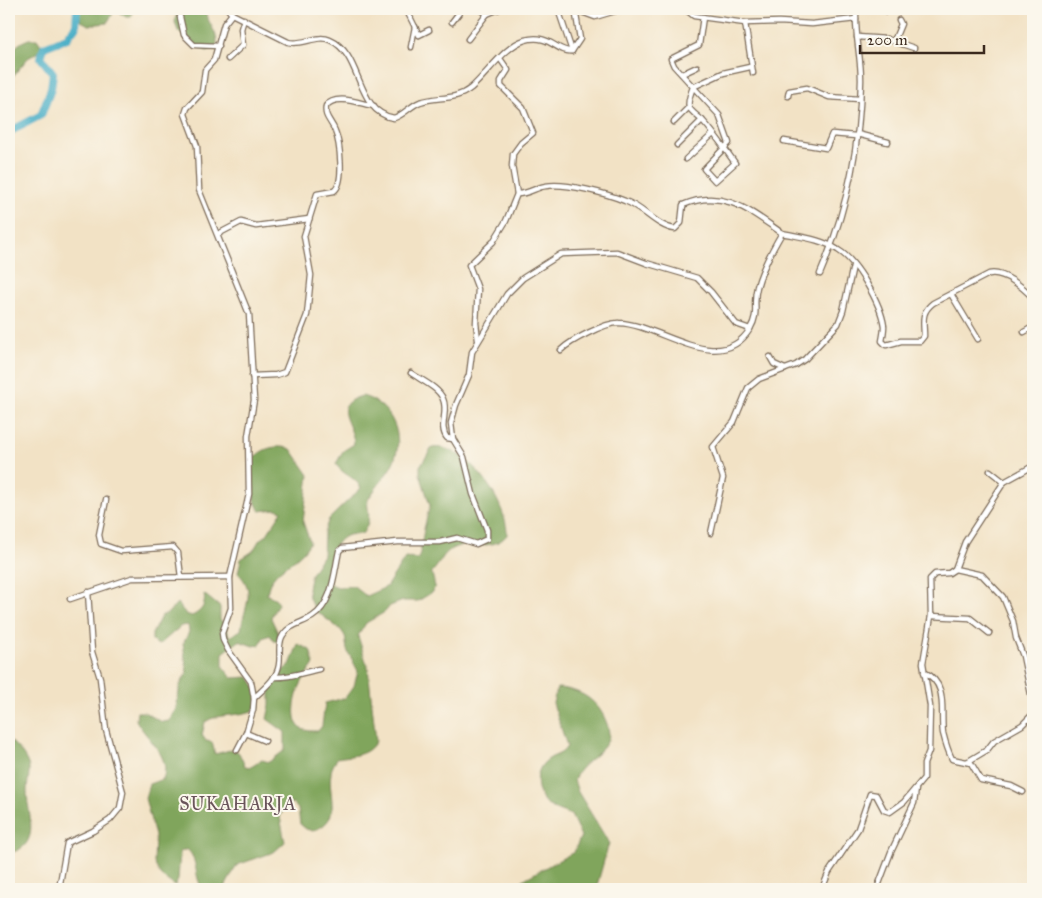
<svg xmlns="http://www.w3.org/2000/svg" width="1042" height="898" font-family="'IM FELL Great Primer',serif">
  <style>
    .forest { fill: #80a55b; stroke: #5e683c }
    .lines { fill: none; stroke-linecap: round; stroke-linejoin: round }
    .river { stroke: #46adc6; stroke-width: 8 }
    .minor-casing { stroke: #7b6a58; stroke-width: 7 }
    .minor { stroke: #fff; stroke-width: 4.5 }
    .labels { text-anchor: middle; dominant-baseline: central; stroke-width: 4; stroke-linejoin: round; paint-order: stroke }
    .quarter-label { font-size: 18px; letter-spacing: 1px; fill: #6a545b; stroke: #fbf7ec }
  </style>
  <rect width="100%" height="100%" fill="#fbf7ec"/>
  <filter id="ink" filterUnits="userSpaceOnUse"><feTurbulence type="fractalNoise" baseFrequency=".02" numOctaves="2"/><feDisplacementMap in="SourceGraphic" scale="10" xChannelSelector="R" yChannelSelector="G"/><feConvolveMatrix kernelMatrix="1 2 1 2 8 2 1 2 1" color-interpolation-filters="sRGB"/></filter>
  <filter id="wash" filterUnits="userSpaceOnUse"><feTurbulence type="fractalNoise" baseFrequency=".0096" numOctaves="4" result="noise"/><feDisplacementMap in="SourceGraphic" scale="20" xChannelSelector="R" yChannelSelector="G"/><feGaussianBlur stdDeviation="1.12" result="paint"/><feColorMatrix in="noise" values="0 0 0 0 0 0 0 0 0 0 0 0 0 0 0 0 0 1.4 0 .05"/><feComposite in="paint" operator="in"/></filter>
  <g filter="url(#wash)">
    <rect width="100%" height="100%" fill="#f2e2c5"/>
    <g class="forest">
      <polygon points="78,9 135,9 131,17 126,17 115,10 107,23 89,25 81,21"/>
      <path d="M178,9H206C205,22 221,34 216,47L207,51L188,41L178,31L175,22Z"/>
      <path d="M29,39H37L41,45L39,52L28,58L9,81C9,60 7,47 29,39Z"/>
      <path d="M362,396C391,403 406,436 393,463C389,472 375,489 369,498C364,506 375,517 362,534C357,534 351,534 346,536C331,542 326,570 330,584L338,587L354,586L366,596L386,587L405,558L419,559L424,529L430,505L420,474V466L432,448C467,442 508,504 507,535C489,557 458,531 441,560C429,579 431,565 435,587L431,593L418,601H403L390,606L385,612L366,623L358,636L368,668L376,741C367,757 352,755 337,758C335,763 331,768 331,773C327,796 344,819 313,831L306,829L300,824L298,809L293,803L286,804L280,817L285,842L274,852L237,865L224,889H203C193,876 199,860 187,849L180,852L178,880L175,886L161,876L154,863L155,836L145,798L149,784L163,779C172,756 146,739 136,720L137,712H144L162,722L169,721L176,709L180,685L187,673L183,644L189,632L188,625L181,626L159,645L152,641V634L161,616L168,613L177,603L186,614L192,616C202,611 206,605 204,594L220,607V620L226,624L229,637L241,630C244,606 257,592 238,573L241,559L253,551L260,539L266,536L282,511L276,509L260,511C250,496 252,478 252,460C262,448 276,444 291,449L309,475L303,522L310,542C298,566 270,565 267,595C287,601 274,607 271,618L282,642L274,641L270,635L263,638L260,645L253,646L239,641L223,653V667L232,678L249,677L260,695L259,708C241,718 219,712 205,722L202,735L206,741L212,742L215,754L234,749L239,753L245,766L251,767L262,760L269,762L285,750V732L267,719L270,705V690L279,679L278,674L290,665L298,644L310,650L314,664C310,671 304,676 301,684C296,694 289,721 302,729C306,731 313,731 318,731L322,726L325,703L345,698L354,686L358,671L347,650L345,636L341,630L316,611L309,598L308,588L311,574L323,555L324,532L329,519L361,488C355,476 342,475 336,464L343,451L354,444C354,424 328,405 362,396Z"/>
      <path d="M557,688C581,689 599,701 607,724C609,730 610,736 607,742C599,757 580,763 574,780L578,792L609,843L596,889H511L526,878L574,852L581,836L571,815C564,812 556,810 549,806C535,796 533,771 546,761C554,754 562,756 567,746L553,703Z"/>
      <path d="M9,740L12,742C18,748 25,756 28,764C31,772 27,782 27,791C27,814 43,846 9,853Z"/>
    </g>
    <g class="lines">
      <polyline class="river" points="9,132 41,115 51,89 53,73 41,58 44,47 67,38 76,26 77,9"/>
    </g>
  </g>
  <g filter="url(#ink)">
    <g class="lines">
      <g class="minor-casing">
        <g id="minor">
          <path d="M228,9L232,14L288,42C302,46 317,34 330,40C363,54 355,112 394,118C404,115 410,106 420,102C438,96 455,101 471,88C487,74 506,45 525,40C550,33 557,53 572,51L580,39L576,15L579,11L595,17L622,9"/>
          <polyline points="406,9 419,35 429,30"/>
          <polyline points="480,9 487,14 499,9"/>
          <polyline points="558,9 572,51"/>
          <path d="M685,9L694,16L745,23L779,22L812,24L856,19C856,39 861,59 861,80C860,146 846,213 820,274"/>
          <polyline points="856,9 856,19"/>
          <polyline points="885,9 887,11"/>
          <polyline points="232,14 224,24 214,60 205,70 202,92 187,108 185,114 197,146 199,190 249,314 254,400 248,436 249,494 230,577 231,608 222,633 223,640 228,650 251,682 254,698 253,710 246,733 237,750"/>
          <polyline points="180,17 184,35 194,45 219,46"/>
          <path d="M703,17L699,45L671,59L674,66L719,115L729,143L704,169L715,181L735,163C725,149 715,134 703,121C699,117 691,112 689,107C687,101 691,93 693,87L723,73L750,67"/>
          <polyline points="452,22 462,9"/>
          <polyline points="745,23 753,73"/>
          <polyline points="857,37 887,39 914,48"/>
          <polyline points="468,39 487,14"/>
          <polyline points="894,41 901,24 899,20"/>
          <polyline points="411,47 415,27"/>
          <polyline points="228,59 243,45 241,29 244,19"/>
          <polyline points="682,74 697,67"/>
          <polyline points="788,96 789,91 807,88 829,97 860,99"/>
          <polyline points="674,122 689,107"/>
          <polyline points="857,134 888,142"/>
          <polyline points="784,141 826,148 832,134 856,136"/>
          <polyline points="677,145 702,120"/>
          <polyline points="686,159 713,134"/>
          <path d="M517,194C529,194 536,187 546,186C564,182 608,194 625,201C643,207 657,227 675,229L681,223L683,205C723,187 751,212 782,233"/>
          <polyline points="218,234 241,222 256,226 309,219"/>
          <polyline points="951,294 978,339"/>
          <polyline points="1024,332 1033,327"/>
          <polyline points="478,340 476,323 478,289 469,265 493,242 506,221 517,194 512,166 513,154 521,143 533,133 523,108 501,86 501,81 508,70 501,60"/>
          <path d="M561,350C570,341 606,322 619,323C660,324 720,378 750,329"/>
          <polyline points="770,357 774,364 785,369"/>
          <path d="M411,373C421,380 439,388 443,399C449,412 438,426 447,438L453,439"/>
          <path d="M252,376L276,375L285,372L307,315L311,275L304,236L317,194L334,191C345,183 340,143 335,131C331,120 324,118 326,106C336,93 361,104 374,106"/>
          <polyline points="990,471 1004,482"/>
          <polyline points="106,500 99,535 101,544 121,551 173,547 178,553 181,577"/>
          <polyline points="711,533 723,478 713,447 734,422 748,388 759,379 796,365 805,359 838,324 843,311 853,266"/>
          <polyline points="955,569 982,575 1003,597 1013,621 1016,638 1023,656 1033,704"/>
          <polyline points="70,599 132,578 230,577"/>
          <polyline points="931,616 970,618 989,633"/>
          <path d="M924,672C949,684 940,711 943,733C945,741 948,751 952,759L971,763L981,780L1011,786L1023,792"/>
          <path d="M274,677C289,678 304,672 319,669"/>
          <path d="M254,698C263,689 277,679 279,665C281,655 277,644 283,635C289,625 302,623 312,617C333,604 334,573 339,551L342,548L398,542H440L457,538L476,544L487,539V530L473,494L464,457L453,439L451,423L456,405L469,375L472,352L507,294L523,278L561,254L617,252L646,263L697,278L711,292L736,324L750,329C760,312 752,304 757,287C762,268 772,250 782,233C801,237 822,239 838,250C857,261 881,304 884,326C884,331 883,336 882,341L886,345L901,341H920L924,336C924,322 920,313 933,303L989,274C1004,271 1023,287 1033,298"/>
          <polyline points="246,733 265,741"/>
          <polyline points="967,762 987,750 994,741 1022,725 1033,714"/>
          <polyline points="59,889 67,843 93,831 110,820 120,808 123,792 106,730 100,678 92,652 88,592"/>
          <polyline points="822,889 829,872 858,829 870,794 876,795 884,810 890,812 904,802 924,778 924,764 929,751 930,706 923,663 931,616 930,579 935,574 949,573 955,569 965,542 1004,482 1033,466"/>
          <polyline points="877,889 891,852 914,803 916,789"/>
        </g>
      </g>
      <use href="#minor" class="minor"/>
    </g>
  </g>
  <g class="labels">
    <g class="quarter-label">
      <text x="238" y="804">SUKAHARJA</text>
    </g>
  </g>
  <rect width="1042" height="898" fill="none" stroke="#fbf7ec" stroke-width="30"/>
  <path d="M860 45v8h124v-8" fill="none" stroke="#3b2a1e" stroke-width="2.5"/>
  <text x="867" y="45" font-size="15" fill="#3b2a1e" stroke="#fbf7ec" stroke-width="4" paint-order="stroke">200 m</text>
</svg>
